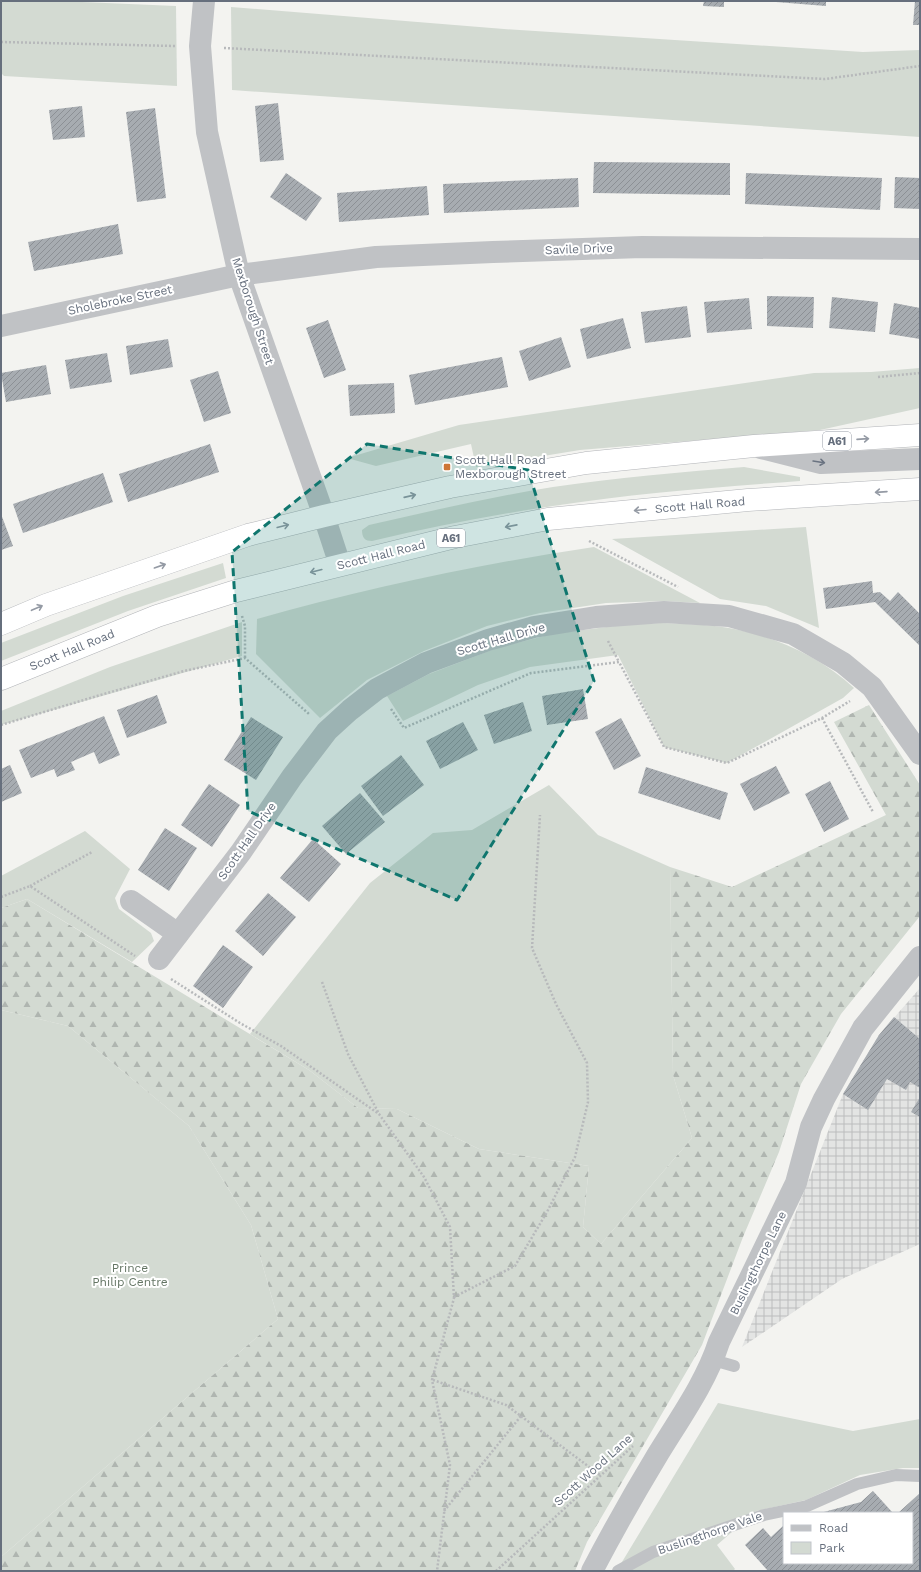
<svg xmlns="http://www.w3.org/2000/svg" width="921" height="1572" font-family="'Work Sans',sans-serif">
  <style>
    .industrial { fill: url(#industrial-grid) }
    .green { fill: #d3dad2 }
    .forest { fill: url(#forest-firs) }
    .building { fill: url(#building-hatch) }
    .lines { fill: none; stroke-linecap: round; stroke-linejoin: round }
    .trunk-casing { stroke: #b2b4b8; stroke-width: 23 }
    .path { stroke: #b7b9bb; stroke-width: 2.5; stroke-dasharray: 2 2; stroke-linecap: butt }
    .service { stroke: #c0c2c5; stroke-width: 12 }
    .minor { stroke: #c0c2c5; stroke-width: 22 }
    .trunk { stroke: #fff; stroke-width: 22 }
    .oneway { stroke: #949aa4 }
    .oneway2 { stroke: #6a7381 }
    .marked { fill: #0f766e; fill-opacity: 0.2; stroke: #0f766e; stroke-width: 3; stroke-dasharray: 8 5; stroke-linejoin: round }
    .poi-dot { fill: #cd7536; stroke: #fff; stroke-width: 1.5 }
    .labels { text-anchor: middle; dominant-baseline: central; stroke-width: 4; stroke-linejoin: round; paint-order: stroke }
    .shield { fill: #fff; stroke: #949aa4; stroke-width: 1 }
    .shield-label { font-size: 11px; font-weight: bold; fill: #666f7d }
    .street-label { font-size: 12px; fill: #666f7d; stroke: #fff }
    .poi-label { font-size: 12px; fill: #666f7d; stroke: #fff; text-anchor: start }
    .park-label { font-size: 12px; fill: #647564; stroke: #fff }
  </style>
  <defs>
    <pattern id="industrial-grid" width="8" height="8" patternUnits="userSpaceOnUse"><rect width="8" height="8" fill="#e3e4e3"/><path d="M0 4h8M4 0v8" fill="none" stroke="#bcbdbd"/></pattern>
    <pattern id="forest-firs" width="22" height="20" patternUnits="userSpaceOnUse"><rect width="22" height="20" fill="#d3dad2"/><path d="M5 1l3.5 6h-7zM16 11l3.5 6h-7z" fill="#afb5b0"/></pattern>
    <pattern id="building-hatch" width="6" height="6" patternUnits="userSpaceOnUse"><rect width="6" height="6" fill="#a7acb1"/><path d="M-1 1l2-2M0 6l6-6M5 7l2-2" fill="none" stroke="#8c9095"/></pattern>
  </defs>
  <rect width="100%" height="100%" fill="#f3f3f0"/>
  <polygon class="industrial" points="920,988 920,1244 842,1279 742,1347 843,1094 879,1035"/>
  <g class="green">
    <polygon points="1,1 59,1 176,6 177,86 4,76 1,73"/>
    <polygon points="231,7 504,29 863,52 920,50 920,137 232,90"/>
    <polygon points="920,368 920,408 820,430 580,450 476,467 471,444 376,466 347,458 459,425 814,373 871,372"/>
    <path d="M744,467L800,477V481C718,487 635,493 553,506C492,515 432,527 372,541C365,541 362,538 362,530L369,525C430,511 491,497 553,487C616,478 680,472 744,467Z"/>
    <polygon points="806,527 819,628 766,606 720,599 612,539"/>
    <path d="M594,547L700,603L664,601L606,603L540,613L487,626L424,651L367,680L320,718L256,654L257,619C368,588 480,564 594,547Z"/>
    <polygon points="223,563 226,578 128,611 1,661 1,643 123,596"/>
    <polygon points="242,622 242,656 1,725 1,711 110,667"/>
    <path d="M661,623C683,624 707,624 729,628C775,636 820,656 854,688L843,698L727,763L664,747L618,655L530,667L478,685L403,721L387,696L429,674L497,648L552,634L622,625Z"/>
    <polygon points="549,785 598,835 670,867 673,1075 692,1138 601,1244 583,1227 589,1166 479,1149 397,1109 358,1108 309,1070 250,1034 370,883 433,833 472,830"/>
    <polygon points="85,831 130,869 115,898 119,909 151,933 154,941 132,962 27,899 1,908 1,876"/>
    <polygon points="1,1010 68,1026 189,1126 251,1225 278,1319 1,1557"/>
    <polygon points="718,1403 853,1431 920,1419 920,1468 903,1468 860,1475 806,1500 756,1511 717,1545 735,1569 733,1571 618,1571 622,1562"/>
  </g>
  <polygon class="forest" points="869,705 920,785 920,916 841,1014 801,1084 779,1152 743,1237 702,1345 587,1542 575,1571 1,1571 1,1557 278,1319 251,1225 189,1126 68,1026 1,1010 1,908 27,899 309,1070 358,1108 397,1109 479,1149 589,1166 583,1227 601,1244 692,1138 673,1075 670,867 732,887 886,815 834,722"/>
  <g class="building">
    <polygon points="704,1 724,1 724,7 703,6"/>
    <polygon points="776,1 826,1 826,6 776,2"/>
    <polygon points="915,1 920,1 920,25 913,25"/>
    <polygon points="278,103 284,160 260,162 255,106"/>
    <polygon points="82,106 85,137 53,140 49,110"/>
    <polygon points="155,108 166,198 137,202 126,112"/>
    <polygon points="594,162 730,163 730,195 593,193"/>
    <polygon points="286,173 322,198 306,221 270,197"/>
    <polygon points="746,173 882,178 880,210 745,204"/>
    <polygon points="895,177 920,178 920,209 894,208"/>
    <polygon points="578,178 579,207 444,213 443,184"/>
    <polygon points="427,186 429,215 339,222 337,193"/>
    <polygon points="118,224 123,254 34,271 28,242"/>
    <polygon points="767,296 814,297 813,328 767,326"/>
    <polygon points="832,297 878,302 875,332 829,328"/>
    <polygon points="749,298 752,329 707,333 704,302"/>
    <polygon points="894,303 920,308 920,339 889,334"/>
    <polygon points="687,306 691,337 645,343 641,312"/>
    <polygon points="623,318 631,348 587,359 580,329"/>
    <polygon points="328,320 346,370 324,378 306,328"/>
    <polygon points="561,337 571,367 529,381 519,351"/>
    <polygon points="168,339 173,367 130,375 126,346"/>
    <polygon points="107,353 112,382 70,389 65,360"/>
    <polygon points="502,357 508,387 415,405 409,375"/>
    <polygon points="46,365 51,394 6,402 1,373"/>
    <polygon points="218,371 231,413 204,422 190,380"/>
    <polygon points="394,383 395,413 350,416 348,385"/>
    <polygon points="210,444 219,472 128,502 119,474"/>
    <polygon points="103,473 113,502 23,533 13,504"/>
    <polygon points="1,514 13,546 1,550"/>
    <polygon points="872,581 873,593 880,592 890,601 898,592 920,614 920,646 875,602 826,609 823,588"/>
    <polygon points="583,689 588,719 547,725 542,696"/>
    <polygon points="157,695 167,723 127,738 117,710"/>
    <polygon points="523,702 532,731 494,744 484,715"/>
    <polygon points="104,716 120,755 99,764 94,752 71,762 75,770 57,777 54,769 31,778 19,750"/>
    <polygon points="251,717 283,737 256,780 224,760"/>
    <polygon points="621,718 641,756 614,770 595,732"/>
    <polygon points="463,722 478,750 440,769 426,741"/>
    <polygon points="401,755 424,785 383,816 361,786"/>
    <polygon points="10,765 22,793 1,802 1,769"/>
    <polygon points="776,766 790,793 754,811 740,784"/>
    <polygon points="646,767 728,793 720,820 638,793"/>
    <polygon points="830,781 849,819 824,832 805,794"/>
    <polygon points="209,784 240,805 212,847 181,825"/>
    <polygon points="360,793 385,822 346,854 322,826"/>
    <polygon points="165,828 197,848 169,891 138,870"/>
    <polygon points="313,839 341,864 309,902 280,878"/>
    <polygon points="268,893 296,917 263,956 235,931"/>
    <polygon points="223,945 253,967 223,1008 193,986"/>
    <polygon points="894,1017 920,1039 920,1088 910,1082 906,1090 887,1079 868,1110 843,1094 879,1035"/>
    <polygon points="920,1097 920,1117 911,1112"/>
    <polygon points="873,1491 893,1513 820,1513 861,1502"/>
    <polygon points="920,1493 920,1571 768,1571 745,1545 763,1528 771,1537 784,1525 784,1563 912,1563 912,1513 898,1513"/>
  </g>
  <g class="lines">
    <g class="trunk-casing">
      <g id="trunk">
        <polyline points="1,624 46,605 248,535 324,516 450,487 586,463 754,446 920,435"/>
        <polyline points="1,679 157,616 236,591 455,537 548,519 748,500 920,489"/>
      </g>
    </g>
    <g class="path">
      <polyline points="1,42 175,46"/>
      <polyline points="224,48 825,79 920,66"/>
      <polyline points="878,377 920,373"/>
      <polyline points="589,541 678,587"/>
      <polyline points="242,616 245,626 245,658"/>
      <polyline points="608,641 619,662"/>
      <polyline points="391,709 404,728 531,673 619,662 664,747 727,763 822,718 850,701"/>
      <polyline points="822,718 873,812"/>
      <polyline points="1,725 97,696 184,671 245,658 309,714"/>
      <polyline points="30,886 92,852"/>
      <polyline points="1,897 30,886 135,956"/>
      <polyline points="171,979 240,1023 281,1046 379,1114 424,1177 450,1227 454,1298 432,1380 450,1465 437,1571"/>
      <polyline points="322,982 348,1054 379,1114"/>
      <polyline points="454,1297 515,1266 547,1212 575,1157 588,1102 587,1063 556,1004 532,948 540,815"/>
      <polyline points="433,1380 506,1405 600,1475"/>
      <polyline points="444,1511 521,1416"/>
      <polyline points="496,1571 633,1446"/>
    </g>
    <g class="service">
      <polyline points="713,1360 734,1366"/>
      <polyline points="618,1571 653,1552 764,1515 807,1506 857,1484 896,1475 920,1476"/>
    </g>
    <g class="minor">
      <polyline points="204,1 200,46 207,132 239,275 324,516 340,565"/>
      <polyline points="1,326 239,275 376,257 493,252 642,247 920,249"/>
      <polyline points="761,448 821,463 920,459"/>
      <polyline points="131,901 178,934"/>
      <polyline points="159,959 241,852 292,777 327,731 350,710 377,689 426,663 488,640 534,627 596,617 664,612 729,616 793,634 843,663 872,687 920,754"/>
      <path d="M592,1571C613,1531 635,1492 658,1454C680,1418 706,1382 719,1342L796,1183L811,1127L824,1099L863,1028L920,957"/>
    </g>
    <use href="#trunk" class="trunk"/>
  </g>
  <defs><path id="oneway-shaft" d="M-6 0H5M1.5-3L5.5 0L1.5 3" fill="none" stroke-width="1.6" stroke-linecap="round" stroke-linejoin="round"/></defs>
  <g class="oneway">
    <use href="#oneway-shaft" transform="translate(863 439) rotate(-4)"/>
    <use href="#oneway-shaft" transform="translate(881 492) rotate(176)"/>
    <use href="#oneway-shaft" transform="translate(410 496) rotate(-13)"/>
    <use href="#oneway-shaft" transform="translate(640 510) rotate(175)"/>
    <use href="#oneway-shaft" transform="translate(283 526) rotate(-14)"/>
    <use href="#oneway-shaft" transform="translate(511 526) rotate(169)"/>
    <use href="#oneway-shaft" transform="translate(160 566) rotate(-19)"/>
    <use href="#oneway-shaft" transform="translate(316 571) rotate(166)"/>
    <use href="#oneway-shaft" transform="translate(37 608) rotate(-23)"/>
  </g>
  <use class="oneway2" href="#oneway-shaft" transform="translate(819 462) rotate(9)"/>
  <path class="marked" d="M367,444L528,470L594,681L457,900L248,811L232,552Z"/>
  <rect class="poi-dot" x="443" y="463" width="8" height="8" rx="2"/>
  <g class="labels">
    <g class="shield">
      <rect x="823" y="432" width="28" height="18" rx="3"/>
      <rect x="437" y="529" width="28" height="18" rx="3"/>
    </g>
    <g class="shield-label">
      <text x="837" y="441">A61</text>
      <text x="451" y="538">A61</text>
    </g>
    <g class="street-label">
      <text transform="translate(579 249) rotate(-2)">Savile Drive</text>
      <text transform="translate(120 300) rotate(-12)">Sholebroke Street</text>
      <text transform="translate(253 311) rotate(72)">Mexborough Street</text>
      <text transform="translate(700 505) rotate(-5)">Scott Hall Road</text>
      <text transform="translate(381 555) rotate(-14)">Scott Hall Road</text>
      <text transform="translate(501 639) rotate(-16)">Scott Hall Drive</text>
      <text transform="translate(72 650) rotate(-22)">Scott Hall Road</text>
      <text transform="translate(247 841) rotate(-55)">Scott Hall Drive</text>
      <text transform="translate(758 1263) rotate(-64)">Buslingthorpe Lane</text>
      <text transform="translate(593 1470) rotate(-42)">Scott Wood Lane</text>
      <text transform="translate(710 1533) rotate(-19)">Buslingthorpe Vale</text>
    </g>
    <g class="poi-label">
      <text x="455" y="460">Scott Hall Road<tspan x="455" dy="14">Mexborough Street</tspan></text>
    </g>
    <g class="park-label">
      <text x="130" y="1268">Prince<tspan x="130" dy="14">Philip Centre</tspan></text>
    </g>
  </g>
  <rect width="921" height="1572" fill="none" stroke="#666f7d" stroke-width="4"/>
  <rect x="783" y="1512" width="130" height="52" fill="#ffffff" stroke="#c2c5cb"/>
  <rect x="791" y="1525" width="20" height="6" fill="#c0c2c5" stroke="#c2c5cb"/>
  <text x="819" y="1532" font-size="12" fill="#666f7d">Road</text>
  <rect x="791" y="1542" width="20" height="12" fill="#d3dad2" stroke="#c2c5cb"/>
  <text x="819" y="1552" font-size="12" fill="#666f7d">Park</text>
</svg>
